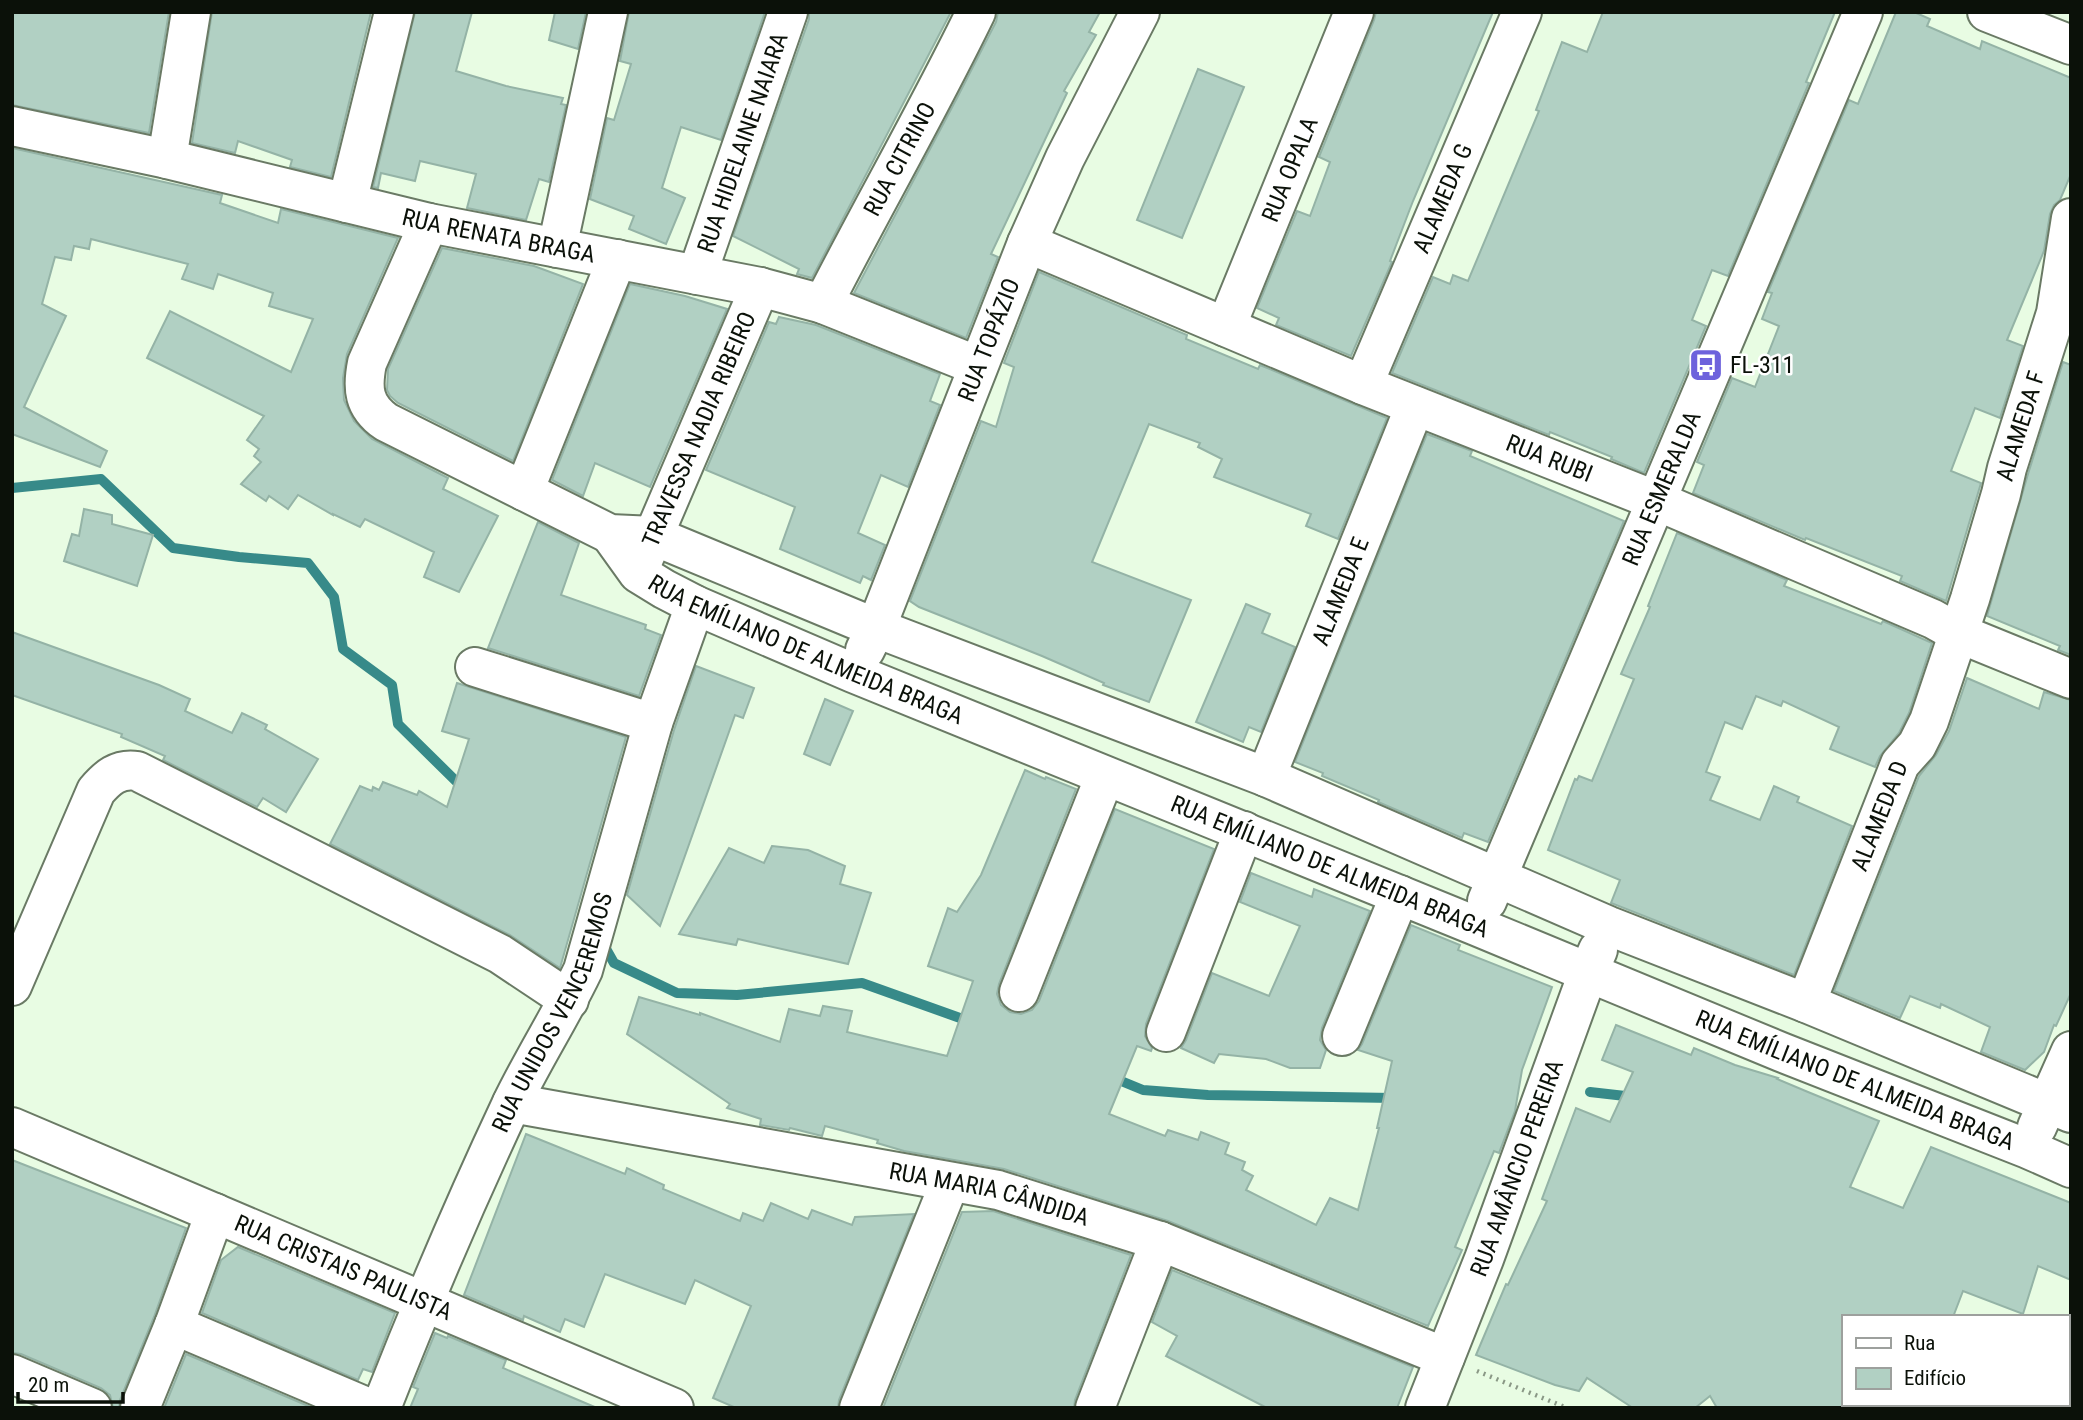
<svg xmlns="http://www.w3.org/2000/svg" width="2083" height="1420" font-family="'Roboto Condensed',sans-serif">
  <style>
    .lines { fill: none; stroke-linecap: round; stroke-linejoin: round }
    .stream { stroke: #378a89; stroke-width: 10 }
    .building { fill: #b1d0c3; stroke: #94b3a6; stroke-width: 2 }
    .minor-casing { stroke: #6a7a65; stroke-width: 42 }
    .path { stroke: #8a9886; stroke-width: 4.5; stroke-dasharray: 2 5; stroke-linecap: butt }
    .minor { stroke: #fff; stroke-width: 38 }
    .labels { text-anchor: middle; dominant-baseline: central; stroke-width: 5; stroke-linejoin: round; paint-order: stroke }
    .street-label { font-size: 24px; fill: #0b1109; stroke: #fff }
    .poi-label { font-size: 24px; fill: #0b1109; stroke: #fff; text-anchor: start }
  </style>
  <rect width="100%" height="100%" fill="#e8fce3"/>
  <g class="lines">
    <g class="stream">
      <polyline points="12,488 101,479 173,548 239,557 308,563 334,597 343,649 392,685 398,724 466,791"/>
      <polyline points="601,940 614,963 677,993 737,995 862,983 974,1023"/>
      <polyline points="1109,1076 1143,1090 1208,1095 1394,1098"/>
      <polyline points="1590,1092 1634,1097"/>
    </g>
  </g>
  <g class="building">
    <polygon points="12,12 169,12 149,133 12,105"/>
    <polygon points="212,12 371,12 331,177 290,167 292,160 238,141 235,153 192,143"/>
    <polygon points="415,12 472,12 456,71 506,86 563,98 561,104 566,105 549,182 539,179 526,220 467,208 476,174 420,161 415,181 381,173 378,188 373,187"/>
    <polygon points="555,12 586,12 578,49 549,40"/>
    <polygon points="629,12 765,12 721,140 681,127 662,188 685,198 666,244 629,229 634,216 590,199 607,118 614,120 631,64 620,61"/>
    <polygon points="809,12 951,12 812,278 797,274 799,269 733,236 809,19"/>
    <polygon points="998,12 1100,12 1089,32 1096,35 1064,91 1067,93 991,254 998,257 966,338 854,293 958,96 996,22"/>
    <polygon points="1376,12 1493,12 1413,201 1390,261 1392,262 1351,356 1276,325 1279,318 1257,308 1297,211 1310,216 1330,162 1319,157 1374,20"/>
    <polygon points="1603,12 1835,12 1806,82 1809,83 1728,276 1712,270 1692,320 1706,326 1644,473 1611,459 1612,457 1550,432 1549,435 1392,373 1433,277 1450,284 1453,275 1468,281 1539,111 1536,110 1562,42 1587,52"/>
    <polygon points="1896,12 1914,12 1930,19 1927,26 1980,49 1982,41 2071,78 2071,174 2060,200 2054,205 2050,214 2044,251 2007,340 2023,346 2000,418 1975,408 1951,471 1981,483 1946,601 1900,581 1902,576 1806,538 1805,540 1693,493 1704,465 1697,462 1732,378 1755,387 1779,326 1762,319 1772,293 1768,292 1849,100 1858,104"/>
    <polygon points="1198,69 1244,87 1182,238 1137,220"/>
    <polygon points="12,148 222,195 220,203 278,223 281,209 398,238 347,354 343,378 344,400 354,421 372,439 448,478 443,489 498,516 459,592 424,577 434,552 365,519 360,527 333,514 333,515 298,495 288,509 269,496 266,501 241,484 261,462 254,456 259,449 247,440 264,416 147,358 170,311 291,372 313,319 269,306 273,293 218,274 213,289 182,279 188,264 91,239 89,249 74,246 71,260 55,257 42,304 66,316 24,407 107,451 100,467 12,434"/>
    <polygon points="442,248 534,266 583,284 513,461 398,403 390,396 387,390 388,369"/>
    <polygon points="1039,272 1187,335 1186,339 1258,369 1260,365 1387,418 1338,539 1306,526 1311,514 1214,477 1222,459 1198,447 1200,443 1149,424 1092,562 1191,600 1149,702 1103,685 1104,683 1042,656 919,607 910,601 981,421 996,427 1014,367 1004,363"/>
    <polygon points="630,284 685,296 727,309 650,487 595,463 583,496 552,480"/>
    <polygon points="779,317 816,325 940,374 930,401 940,405 908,487 881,475 858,533 885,545 871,580 863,576 860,583 780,549 795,507 706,470 769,322 776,324"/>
    <polygon points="2063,362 2071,365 2071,655 2058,650 2060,646 1987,616 2028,474"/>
    <polygon points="1427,434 1472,451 1470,456 1624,521 1488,842 1464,833 1462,838 1378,802 1379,800 1322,776 1323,773 1295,762"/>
    <polygon points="84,509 112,515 112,524 153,535 137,586 64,561 72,534 79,536"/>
    <polygon points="538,522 579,543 561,595 646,625 645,629 661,635 639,696 488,648"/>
    <polygon points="1677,533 1787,580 1784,586 1881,624 1883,621 1932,643 1909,713 1899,733 1880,756 1875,767 1830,749 1839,727 1783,701 1781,706 1756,696 1742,729 1725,722 1706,772 1720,777 1710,800 1760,820 1774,786 1799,797 1797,802 1852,826 1794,975 1611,903 1620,880 1548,850 1575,779 1577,780 1579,776 1592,781 1634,679 1621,674 1650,607 1648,606"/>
    <polygon points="1246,604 1270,614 1262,633 1295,647 1261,732 1249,727 1243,742 1196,722"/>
    <polygon points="12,632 159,685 190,699 185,711 232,733 242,713 267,725 265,729 318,759 286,812 263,798 257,807 163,760 165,756 121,737 122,734 12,695"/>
    <polygon points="696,666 754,688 743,718 735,715 660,926 627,895 674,730"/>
    <polygon points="1967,678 2039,709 2044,692 2071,700 2071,993 2056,1026 2054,1025 2044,1052 2025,1070 1981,1052 1990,1027 1941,1004 1940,1008 1910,996 1900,1018 1834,991 1919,776 1936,755 1949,731"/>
    <polygon points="457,683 626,737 560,968 510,935 330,844 360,786 372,791 373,787 379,790 383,782 417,795 419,791 447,807 469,739 442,731"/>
    <polygon points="825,699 853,711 830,765 804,754"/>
    <polygon points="1025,770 1045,779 1046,777 1076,789 999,984 997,994 1001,1005 1010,1012 1021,1014 1032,1010 1039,1001 1115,809 1214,849 1146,1024 1145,1036 1152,1048 1151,1051 1137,1046 1109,1114 1165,1136 1168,1130 1198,1140 1201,1132 1229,1143 1225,1154 1245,1162 1242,1170 1253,1176 1246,1190 1316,1225 1330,1198 1358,1210 1379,1128 1377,1128 1392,1061 1358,1050 1362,1044 1411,925 1460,945 1458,950 1552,987 1522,1070 1515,1111 1499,1153 1494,1151 1455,1247 1462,1250 1428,1326 1168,1221 1004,1169 904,1151 877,1143 878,1140 825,1126 822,1136 790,1128 789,1130 760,1125 761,1119 727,1108 730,1104 627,1034 639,997 700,1015 700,1013 780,1042 789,1009 820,1016 823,1006 852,1011 847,1032 947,1056 973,981 928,966 948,908 957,912 981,875"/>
    <polygon points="772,846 808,850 845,866 840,884 871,893 848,964 738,939 736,945 679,934 729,848 764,863"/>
    <polygon points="1251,873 1312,897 1314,889 1370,911 1322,1028 1320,1040 1326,1050 1320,1068 1290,1068 1266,1059 1219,1054 1214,1063 1181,1048 1186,1040 1212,973 1269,996 1300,926 1240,902"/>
    <polygon points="1616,1025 1691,1055 1694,1048 1735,1065 1778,1078 1777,1079 1808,1092 1879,1121 1850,1187 1903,1208 1931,1147 2071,1203 2071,1280 2038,1266 2023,1314 1963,1291 1953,1317 1843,1317 1843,1408 1717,1408 1710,1396 1695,1408 1633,1408 1587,1378 1579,1391 1555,1385 1476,1355 1506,1284 1508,1285 1547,1201 1542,1199 1576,1108 1610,1122 1633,1072 1602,1060"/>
    <polygon points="526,1134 625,1174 627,1168 664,1185 663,1189 740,1221 743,1213 763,1221 771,1203 808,1219 812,1210 852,1225 855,1217 914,1214 839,1400 838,1408 736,1408 713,1398 751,1306 695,1280 685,1304 605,1274 584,1327 565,1319 560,1332 524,1316 523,1320 464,1295"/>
    <polygon points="12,1160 186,1228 154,1317 120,1400 119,1408 113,1408 110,1395 101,1388 21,1354 12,1353"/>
    <polygon points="993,1211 1131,1255 1075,1400 1074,1408 883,1408 962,1212"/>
    <polygon points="238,1247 395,1313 372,1372 363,1369 358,1380 202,1313 221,1260"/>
    <polygon points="1172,1270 1413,1367 1397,1408 1267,1408 1166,1356 1177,1336 1152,1322"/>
    <polygon points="435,1333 447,1338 448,1336 506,1360 503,1368 597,1408 410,1408 418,1389 413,1387"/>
    <polygon points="186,1354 313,1408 164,1408"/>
  </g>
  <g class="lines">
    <g class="minor-casing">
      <g id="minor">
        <polyline points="1987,12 2071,45"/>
        <path id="s1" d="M12,126L167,159L429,223L760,287L823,304L978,366"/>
        <polyline points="167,159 191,12"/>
        <polyline points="347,203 394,12"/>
        <path d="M429,223L367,363C362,388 363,406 386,422L610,534L654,536L876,628L1266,777L1609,926L1806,1003L2071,1113"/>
        <path id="s2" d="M1027,243L1363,385L1657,501L1933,619L1958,633L2071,679"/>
        <polyline points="557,248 608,12"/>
        <path id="s3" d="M697,275L788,12"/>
        <path id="s4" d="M823,304C873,206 928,111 976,12"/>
        <path id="s5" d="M1226,327L1354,12"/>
        <path id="s6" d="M1363,385L1522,12"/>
        <polyline points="524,491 617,259"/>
        <path id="s7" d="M610,534L638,573L664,589L695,605L853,673L1476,926L1781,1052L2028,1149L2071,1168"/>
        <path id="s8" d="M644,558L760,287"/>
        <path id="s9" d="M865,650L876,628L1027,243L1065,158L1140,12"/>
        <polyline points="475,667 653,723"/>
        <path id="s10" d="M1266,777L1415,406"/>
        <path id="s11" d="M1487,901L1863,12"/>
        <path d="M12,986L96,791C107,778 118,768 137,771L500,954L569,1000"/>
        <polyline points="1019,992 1105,776"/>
        <path id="s12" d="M1806,1003L1900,764L1917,745L1929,721L1970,599L2001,494L2007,468L2056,313L2071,218"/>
        <polyline points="1166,1032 1244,831"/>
        <polyline points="1342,1036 1400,895"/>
        <path id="s13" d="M512,1103L998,1190L1160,1241L1445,1357"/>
        <path id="s14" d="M12,1127L674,1408"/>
        <polyline points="2037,1127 2071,1051"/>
        <polyline points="174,1325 369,1408"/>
        <polyline points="12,1374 92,1408"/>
        <polyline points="140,1408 174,1325 215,1213"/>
        <path id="s15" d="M381,1408C421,1306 464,1205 511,1105C533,1059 561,1016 583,970L653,723L695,605"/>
        <polyline points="859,1408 950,1182"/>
        <polyline points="1095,1408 1160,1241"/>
        <path id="s16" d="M1425,1408L1484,1259L1588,973L1598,950"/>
      </g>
    </g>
    <polyline class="path" points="1477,1371 1567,1408"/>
    <use href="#minor" class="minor"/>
  </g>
  <defs>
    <g id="bus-square" transform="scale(1.75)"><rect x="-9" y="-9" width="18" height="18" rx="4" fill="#6d62dc" stroke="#fff"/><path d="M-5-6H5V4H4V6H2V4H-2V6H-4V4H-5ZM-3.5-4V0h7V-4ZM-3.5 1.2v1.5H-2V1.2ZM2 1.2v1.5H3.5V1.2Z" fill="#fff"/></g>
  </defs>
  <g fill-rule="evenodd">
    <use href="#bus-square" x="1706" y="365"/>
  </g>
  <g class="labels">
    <g class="street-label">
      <text stroke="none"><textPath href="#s3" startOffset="140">RUA HIDELAINE NAIARA</textPath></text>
      <text stroke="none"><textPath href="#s4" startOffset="164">RUA CITRINO</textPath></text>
      <text stroke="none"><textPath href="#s5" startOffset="170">RUA OPALA</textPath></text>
      <text stroke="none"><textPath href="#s6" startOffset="203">ALAMEDA G</textPath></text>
      <text stroke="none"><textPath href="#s1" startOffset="499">RUA RENATA BRAGA</textPath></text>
      <text stroke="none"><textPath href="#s9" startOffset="334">RUA TOPÁZIO</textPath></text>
      <text stroke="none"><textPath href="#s12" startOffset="618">ALAMEDA F</textPath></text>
      <text stroke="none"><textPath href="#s8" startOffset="140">TRAVESSA NADIA RIBEIRO</textPath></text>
      <text stroke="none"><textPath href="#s2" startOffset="565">RUA RUBI</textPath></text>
      <text stroke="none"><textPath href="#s11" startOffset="448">RUA ESMERALDA</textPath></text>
      <text stroke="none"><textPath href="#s10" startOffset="200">ALAMEDA E</textPath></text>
      <text stroke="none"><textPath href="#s7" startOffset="233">RUA EMÍLIANO DE ALMEIDA BRAGA</textPath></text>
      <text stroke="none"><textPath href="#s12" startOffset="201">ALAMEDA D</textPath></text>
      <text stroke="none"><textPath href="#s7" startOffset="800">RUA EMÍLIANO DE ALMEIDA BRAGA</textPath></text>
      <text stroke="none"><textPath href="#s15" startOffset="432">RUA UNIDOS VENCEREMOS</textPath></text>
      <text stroke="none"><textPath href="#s7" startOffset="1367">RUA EMÍLIANO DE ALMEIDA BRAGA</textPath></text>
      <text stroke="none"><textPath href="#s16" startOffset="257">RUA AMÂNCIO PEREIRA</textPath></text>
      <text stroke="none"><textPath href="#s13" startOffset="486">RUA MARIA CÂNDIDA</textPath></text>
      <text stroke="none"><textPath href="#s14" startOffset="360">RUA CRISTAIS PAULISTA</textPath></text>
    </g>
    <g class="poi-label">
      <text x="1730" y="365">FL-311</text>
    </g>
  </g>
  <rect width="2083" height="1420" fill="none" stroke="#0b1109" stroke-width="28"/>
  <rect x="1842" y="1315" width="228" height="91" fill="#ffffff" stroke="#9da09d" stroke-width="2"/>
  <rect x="1856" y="1338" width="35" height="10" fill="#ffffff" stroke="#9da09d" stroke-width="2"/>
  <text x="1904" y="1350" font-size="21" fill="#0b1109">Rua</text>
  <rect x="1856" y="1368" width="35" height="21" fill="#b1d0c3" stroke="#9da09d" stroke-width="2"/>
  <text x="1904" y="1385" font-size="21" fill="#0b1109">Edifício</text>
  <path d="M18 1392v10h105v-10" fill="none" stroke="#0b1109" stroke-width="3.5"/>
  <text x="28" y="1392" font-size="21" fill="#0b1109" stroke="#ffffff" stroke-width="5" paint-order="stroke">20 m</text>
</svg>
